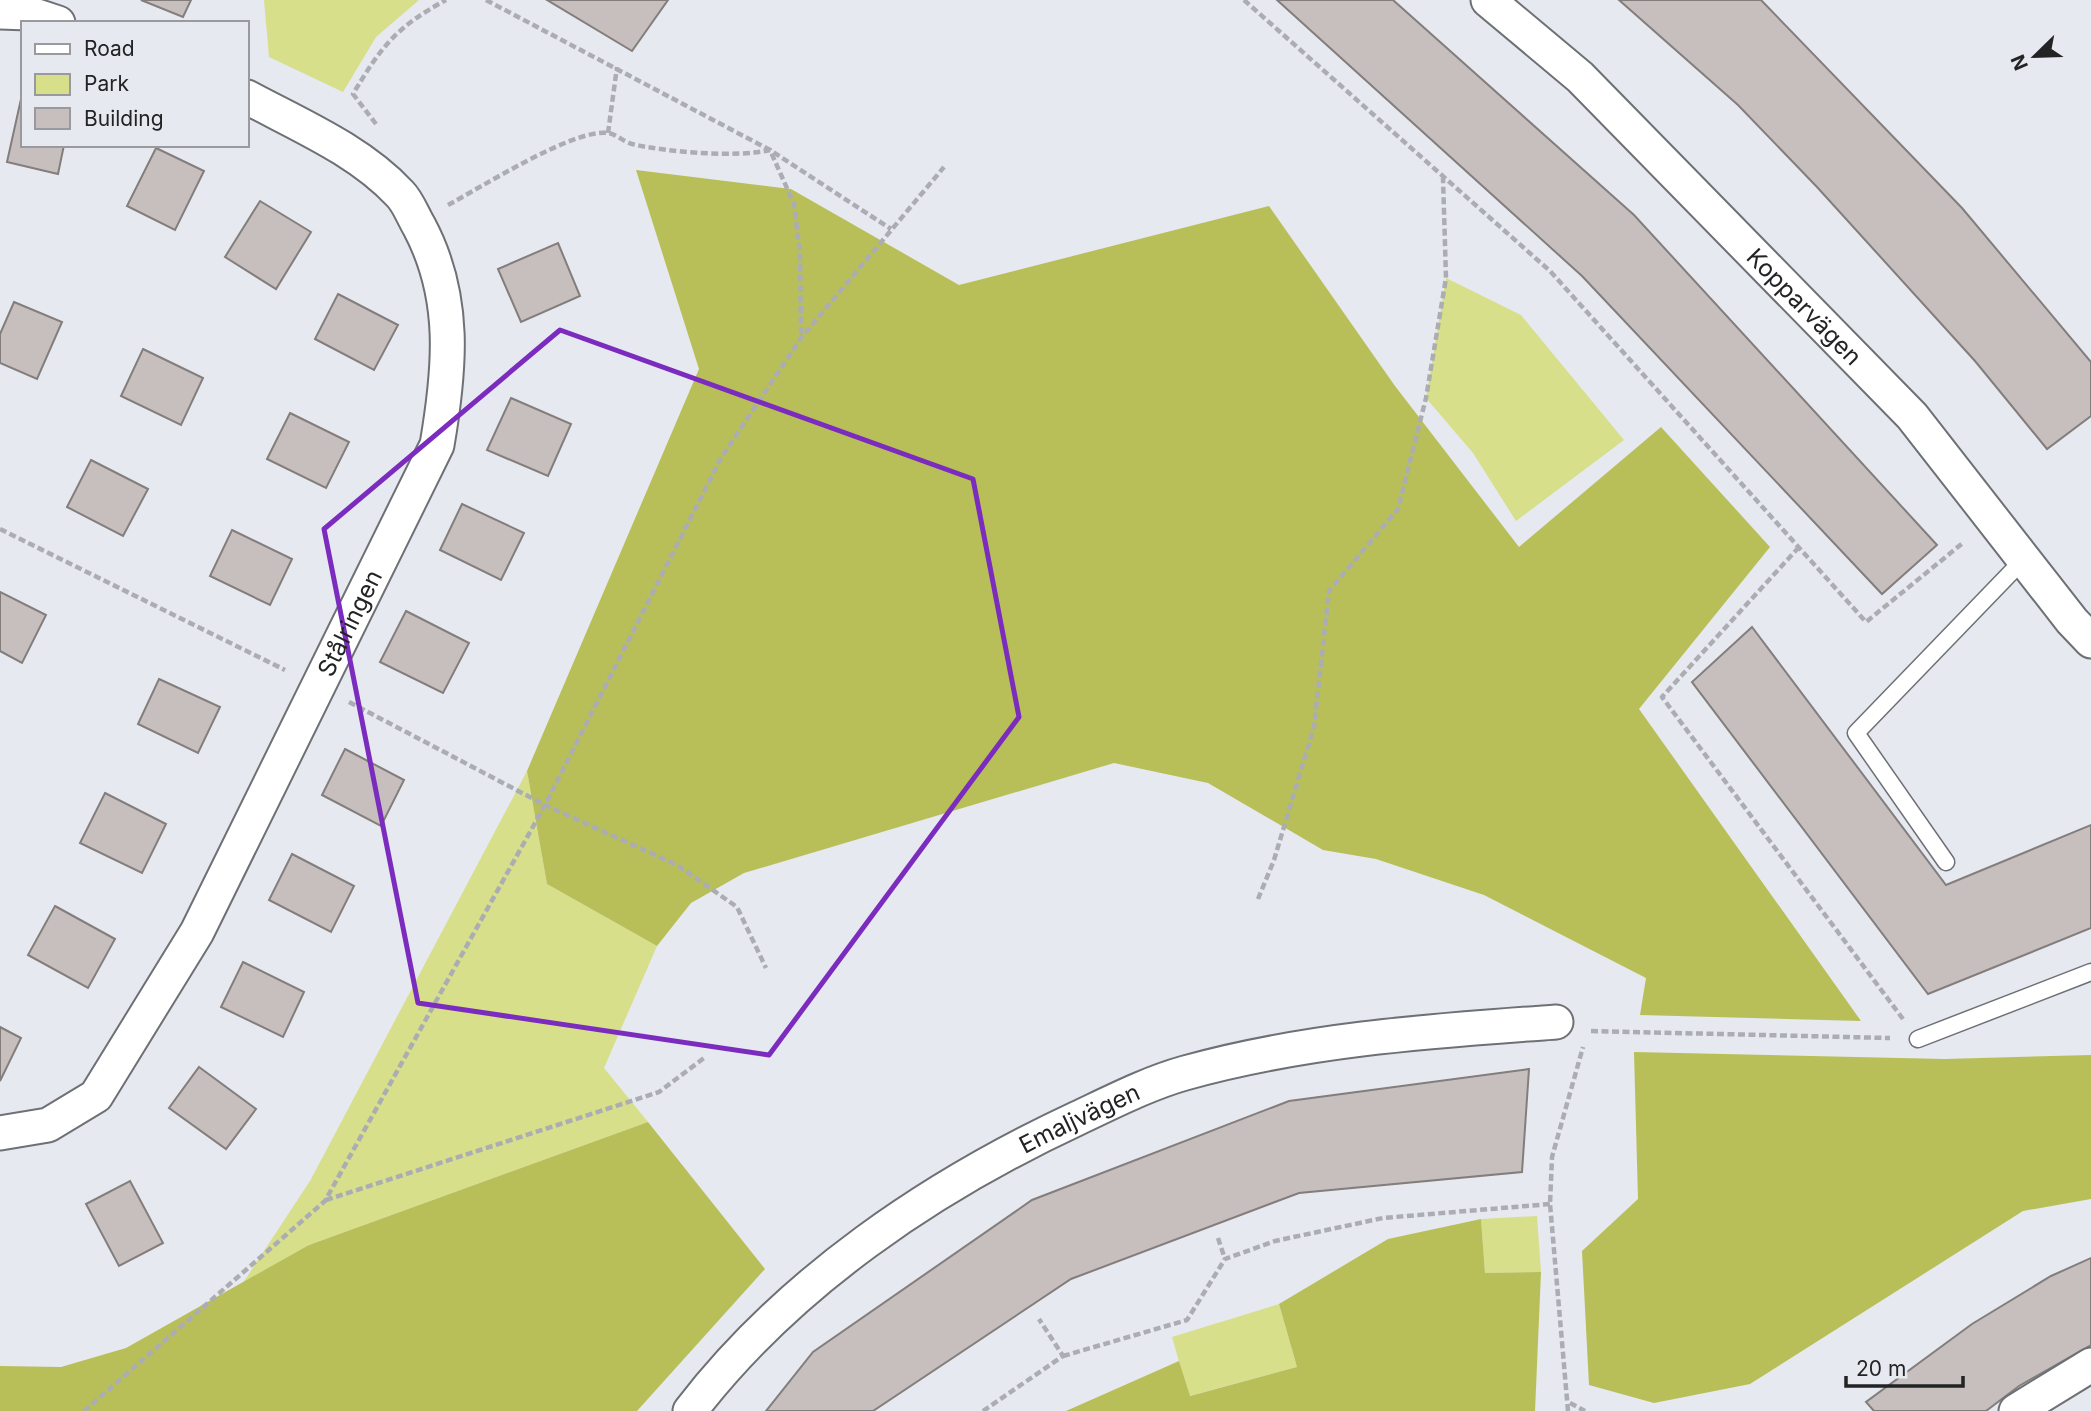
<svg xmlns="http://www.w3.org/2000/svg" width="2091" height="1411" font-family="Inter,sans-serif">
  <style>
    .green { fill: #d7df8b }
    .forest { fill: #b8bf58 }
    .building { fill: #c6bfbe; stroke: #837d7c; stroke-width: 2 }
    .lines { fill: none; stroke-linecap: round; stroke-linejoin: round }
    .lane-casing { stroke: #6d7074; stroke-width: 19 }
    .street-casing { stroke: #6d7074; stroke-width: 37 }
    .path { stroke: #abadb2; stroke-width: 4.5; stroke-dasharray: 7 3.5; stroke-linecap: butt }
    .lane { stroke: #fff; stroke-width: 16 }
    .street { stroke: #fff; stroke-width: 33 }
    .marked { fill: none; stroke: #7b2cbf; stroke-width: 5; stroke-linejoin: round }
    .labels { text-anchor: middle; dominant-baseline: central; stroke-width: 5; stroke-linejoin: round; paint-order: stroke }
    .street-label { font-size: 24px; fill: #222325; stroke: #e6e9ef }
  </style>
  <rect width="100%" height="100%" fill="#e6e9ef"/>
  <g class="green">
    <polygon points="264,0 419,0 376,37 343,92 269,57"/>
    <polygon points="1446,278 1521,315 1624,440 1516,521 1473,453 1426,398"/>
    <polygon points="527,771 547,884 657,946 604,1068 648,1122 309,1245 235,1295 310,1181"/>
    <polygon points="1537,1216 1541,1272 1485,1273 1481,1219"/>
    <polygon points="1279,1304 1297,1367 1189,1396 1172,1337"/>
  </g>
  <g class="forest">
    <polygon points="636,170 791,189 959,285 1269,206 1395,386 1519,547 1661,427 1770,547 1639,709 1861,1021 1640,1015 1646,978 1484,895 1376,859 1323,850 1208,783 1114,763 744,873 691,903 657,946 547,884 527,771 699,369"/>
    <polygon points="1634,1052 1945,1059 2091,1055 2091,1199 2023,1211 1750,1384 1654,1403 1589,1385 1582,1251 1638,1199"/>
    <polygon points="648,1122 765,1269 637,1411 0,1411 0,1366 61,1367 126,1348 309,1245"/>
    <polygon points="1481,1219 1485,1273 1541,1272 1535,1411 1066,1411 1179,1361 1190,1396 1297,1367 1279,1304 1388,1239"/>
  </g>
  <g class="building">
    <polygon points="141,0 191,0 183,17"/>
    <polygon points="547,0 668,0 632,51"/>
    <polygon points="1277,0 1393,0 1634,215 1937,545 1882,594 1582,276"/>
    <polygon points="1619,0 1761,0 1962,208 2091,362 2091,416 2047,449 1975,361 1817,187 1738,105"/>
    <polygon points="21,99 23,145 64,145 58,174 7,162"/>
    <polygon points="156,148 204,171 175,230 127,206"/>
    <polygon points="260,201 311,232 276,289 225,257"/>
    <polygon points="558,243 580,296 521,322 498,269"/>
    <polygon points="338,294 398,325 374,370 315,339"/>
    <polygon points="14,302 62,322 37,379 0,363 0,334"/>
    <polygon points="143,349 203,378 181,425 121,396"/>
    <polygon points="511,398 571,424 548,476 487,450"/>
    <polygon points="290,413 349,442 326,488 267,459"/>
    <polygon points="91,460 148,489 123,536 67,507"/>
    <polygon points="462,504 524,533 501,580 440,550"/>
    <polygon points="232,530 292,559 270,605 210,576"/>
    <polygon points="0,592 46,615 22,663 0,651"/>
    <polygon points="406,611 469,643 443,693 380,662"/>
    <polygon points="1752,627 1946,885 2091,825 2091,928 1928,994 1692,682"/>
    <polygon points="159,679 220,707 198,753 138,724"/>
    <polygon points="345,749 404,780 381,826 322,795"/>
    <polygon points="105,793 166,824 142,873 80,843"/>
    <polygon points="292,854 354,886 331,932 269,900"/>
    <polygon points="55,906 115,939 88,988 28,955"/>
    <polygon points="243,962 304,992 283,1037 221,1007"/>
    <polygon points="0,1027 21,1038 0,1081"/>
    <polygon points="199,1067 256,1109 226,1149 169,1108"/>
    <polygon points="1529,1069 1522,1172 1299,1193 1071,1279 873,1411 766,1411 813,1352 1032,1200 1289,1101"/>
    <polygon points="130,1181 163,1243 119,1266 86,1204"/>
    <polygon points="2091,1258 2091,1345 2019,1386 1986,1411 1874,1411 1866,1402 1972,1324 2051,1276"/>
  </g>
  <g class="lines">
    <g class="lane-casing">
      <g id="lane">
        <polyline points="1946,862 1856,733 2024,559"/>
        <polyline points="1918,1039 2091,972"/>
      </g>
    </g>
    <g class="street-casing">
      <g id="street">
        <path id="s1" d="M1488,0L1580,77L1912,416L2072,621L2091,641"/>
        <polyline points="0,12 28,13 58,23"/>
        <path id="s2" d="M0,1133L48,1125L96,1096L197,932L437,445C450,369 457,297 419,226C413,216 408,202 400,194C359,150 299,125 247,97"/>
        <path id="s3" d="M690,1411C789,1282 932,1186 1078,1118C1112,1102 1149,1083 1185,1073C1307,1039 1431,1031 1556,1022"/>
        <polyline points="2016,1411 2091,1365"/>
      </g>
    </g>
    <g class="path">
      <polyline points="486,0 770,150 891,229"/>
      <polyline points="1244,0 1550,271 1866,622 1964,542"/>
      <path d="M376,124L353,94C381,47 396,27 446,0"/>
      <polyline points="608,133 617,67"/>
      <path d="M448,205C480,188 574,128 608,133C616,134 624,142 632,144C666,152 736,158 770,150L794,204L800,254L801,336"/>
      <polyline points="0,529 285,670"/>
      <polyline points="1799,547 1662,697 1903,1019"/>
      <polyline points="349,702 545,805 677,865 737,907 766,968"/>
      <polyline points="1258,899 1274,860 1314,727 1329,591 1398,509 1426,398 1446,278 1443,178"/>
      <polyline points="1591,1031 1890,1038"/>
      <polyline points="326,1200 659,1092 704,1058"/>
      <polyline points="1218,1238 1225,1259"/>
      <polyline points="1063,1356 1187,1320 1225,1259 1275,1241 1383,1218 1550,1204"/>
      <polyline points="1570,1403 1585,1411"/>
      <polyline points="84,1411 325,1201 545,805 721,458 801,338 944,167"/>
      <polyline points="983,1411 1063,1356 1039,1319"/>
      <polyline points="1568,1411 1550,1204 1552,1157 1583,1047"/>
    </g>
    <use href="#lane" class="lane"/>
    <use href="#street" class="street"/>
  </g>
  <path class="marked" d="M560,330L973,479L1019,717L769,1055L418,1003L324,529Z"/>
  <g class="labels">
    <g class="street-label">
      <text stroke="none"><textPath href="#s1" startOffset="441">Kopparvägen</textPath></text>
      <text stroke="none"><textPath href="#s2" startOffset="642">Stålringen</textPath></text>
      <text stroke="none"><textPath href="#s3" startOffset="492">Emaljvägen</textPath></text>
    </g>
  </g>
  <rect x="21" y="21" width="228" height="126" fill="#e6e9ef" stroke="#989a9e" stroke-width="2"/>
  <rect x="35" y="44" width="35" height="10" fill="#ffffff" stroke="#989a9e" stroke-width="2"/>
  <text x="84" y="56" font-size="21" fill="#222325">Road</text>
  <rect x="35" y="74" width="35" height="21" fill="#d7df8b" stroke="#989a9e" stroke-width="2"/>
  <text x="84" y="91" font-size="21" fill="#222325">Park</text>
  <rect x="35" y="108" width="35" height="21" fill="#c6bfbe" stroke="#989a9e" stroke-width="2"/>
  <text x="84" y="126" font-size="21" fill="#222325">Building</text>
  <g transform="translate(2035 56) rotate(247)" stroke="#e6e9ef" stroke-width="5" paint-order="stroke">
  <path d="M0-5L12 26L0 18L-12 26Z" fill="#222325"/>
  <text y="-10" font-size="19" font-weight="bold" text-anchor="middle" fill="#222325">N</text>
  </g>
  <path d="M1846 1376v10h117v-10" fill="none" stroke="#222325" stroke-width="3.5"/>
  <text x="1856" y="1376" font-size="21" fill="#222325" stroke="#e6e9ef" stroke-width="5" paint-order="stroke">20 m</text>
</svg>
